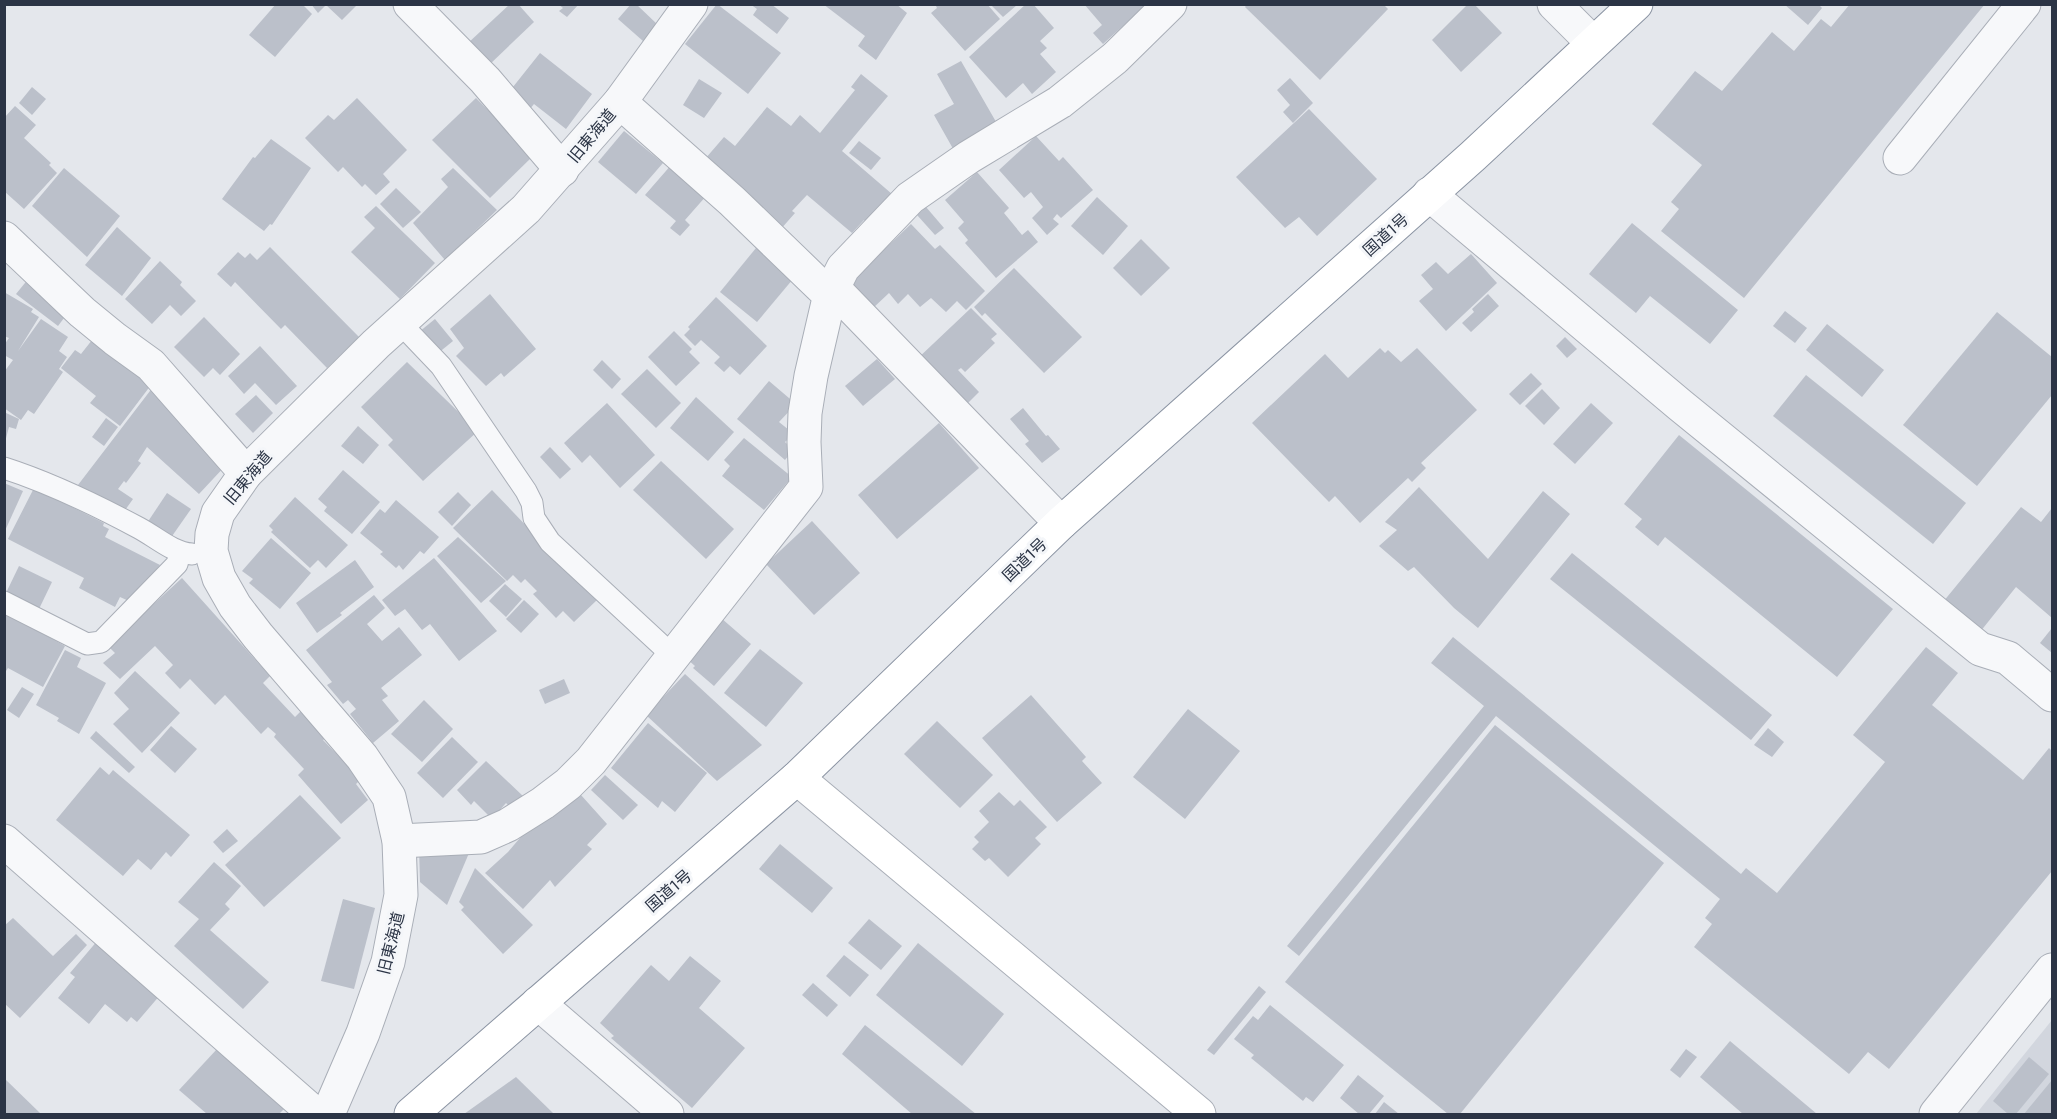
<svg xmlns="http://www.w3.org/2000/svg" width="2057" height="1119" font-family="'Exo 2','Noto Sans JP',sans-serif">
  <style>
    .built { fill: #d2d6de }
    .building { fill: #bbc0ca }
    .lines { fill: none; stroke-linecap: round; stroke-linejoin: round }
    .lane-casing { stroke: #a9aeb7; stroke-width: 23 }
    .street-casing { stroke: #a9aeb7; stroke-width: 35 }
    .secondary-casing { stroke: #a9aeb7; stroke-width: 35 }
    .highway-casing { stroke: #8b94a3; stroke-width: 35 }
    .lane { stroke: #f7f8fa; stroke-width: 21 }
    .street { stroke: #f7f8fa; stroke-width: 33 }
    .secondary { stroke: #fff; stroke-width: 33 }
    .highway { stroke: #fff; stroke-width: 33 }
    .labels { text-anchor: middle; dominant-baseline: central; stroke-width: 6; stroke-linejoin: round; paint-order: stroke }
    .street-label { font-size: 16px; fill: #2b3445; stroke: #f4f6f9 }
  </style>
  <rect width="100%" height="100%" fill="#e4e7ec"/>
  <polygon class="built" points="2052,1020 2052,1114 1976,1114"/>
  <g class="building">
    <polygon points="276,4 302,4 312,14 275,57 249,35"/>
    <polygon points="311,4 358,4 342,20 326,5 318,13"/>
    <polygon points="510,4 518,4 534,22 488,66 467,44"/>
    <polygon points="558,4 579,4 567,17 559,11 563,8"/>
    <polygon points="631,4 636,4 658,25 643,41 618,19"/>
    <polygon points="717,4 781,53 748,94 685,44"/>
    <polygon points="750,4 771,4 789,18 777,34 753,15 757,9"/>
    <polygon points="823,4 896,4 907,13 876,60 858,46 865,36"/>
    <polygon points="935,4 987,4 1000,19 965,51 931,13 937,8"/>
    <polygon points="1026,4 1033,4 1054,28 1040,41 1047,48 1040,54 1056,72 1032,94 1023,83 1006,98 969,57"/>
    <polygon points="1084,4 1147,4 1103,44 1093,33 1102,25"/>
    <polygon points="1247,4 1383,4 1388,9 1320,80 1245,7"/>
    <polygon points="1468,4 1474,4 1502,33 1461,72 1432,40"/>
    <polygon points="1784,4 1818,4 1822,8 1808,25"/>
    <polygon points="1850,4 1985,4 1744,298 1661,231 1679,209 1671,202 1702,165 1652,124 1695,71 1722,91 1772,32 1794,51 1821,19 1831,27"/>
    <polygon points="991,5 1017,5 1003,17"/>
    <polygon points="540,53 592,94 566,129 534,104 529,110 509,92"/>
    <polygon points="961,61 999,127 956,154 934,115 954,104 937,74"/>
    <polygon points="861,74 888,96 842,151 892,194 868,224 864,220 852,233 807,195 792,211 795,213 780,230 705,159 724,137 735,146 767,107 791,126 800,115 820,133 855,90 851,87"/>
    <polygon points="1290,78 1313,103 1293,123 1283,112 1290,105 1277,90"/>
    <polygon points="699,79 722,93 704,118 683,105"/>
    <polygon points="32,87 46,99 32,115 19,103"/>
    <polygon points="357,98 407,150 383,174 390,182 376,195 365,184 362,187 343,167 338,172 305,138 328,115 334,120"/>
    <polygon points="476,98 533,156 490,198 432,140"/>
    <polygon points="15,106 36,125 24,138 51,163 49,165 57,173 24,209 4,191 4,118"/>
    <polygon points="1309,109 1377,179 1317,236 1299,217 1285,228 1236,177"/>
    <polygon points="624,131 663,163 636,194 598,162"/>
    <polygon points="1036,136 1059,161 1063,157 1093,190 1061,218 1057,214 1053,219 1059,224 1047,235 1032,218 1043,207 1031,192 1024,198 999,170"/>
    <polygon points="271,139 311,168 272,225 270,224 264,231 222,199 253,157 255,158"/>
    <polygon points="859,141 881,158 871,170 849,153"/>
    <polygon points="672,164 707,195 685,220 690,225 680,236 670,228 676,221 645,195"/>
    <polygon points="64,168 120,216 87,257 32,206"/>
    <polygon points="453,168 497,210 445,260 413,223 448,187 441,179"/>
    <polygon points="977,172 1009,208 1004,213 1022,235 1028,230 1038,242 996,278 965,243 968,240 958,228 964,222 945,200"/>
    <polygon points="396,188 421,212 403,228 380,204"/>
    <polygon points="1097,197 1128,226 1103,255 1071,226"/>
    <polygon points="376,206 435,263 400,299 351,252 375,228 364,217"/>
    <polygon points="926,207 944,228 935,235 917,215"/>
    <polygon points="1632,223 1738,310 1710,344 1650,296 1636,313 1589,274"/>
    <polygon points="911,224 935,249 940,245 985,291 966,310 957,301 946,312 931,298 920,307 908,294 898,304 889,293 872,309 847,285"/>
    <polygon points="117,227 151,258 122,296 85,265"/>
    <polygon points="1141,239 1170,268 1141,296 1113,268"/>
    <polygon points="270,247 359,337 327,368 285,325 281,329 235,282 231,287 217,274 238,252 245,258 250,253 257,260"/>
    <polygon points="756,248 793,279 757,322 720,292"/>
    <polygon points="1471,254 1497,283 1446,331 1419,301 1433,289 1421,275 1436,262 1448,274"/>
    <polygon points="160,261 182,282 180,285 196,301 181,316 170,305 152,324 125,299"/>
    <polygon points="1014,268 1082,337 1044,373 985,313 982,316 974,307"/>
    <polygon points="29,278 70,310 58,326 16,294"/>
    <polygon points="4,292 33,309 31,312 39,317 18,351 41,319 68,337 59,351 67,357 59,369 63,372 34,414 28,410 21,420 4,408 4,372 13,360 4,355 4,345 9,338 4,336"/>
    <polygon points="490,294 536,349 504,377 501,373 486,386 456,356 464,348 450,329"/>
    <polygon points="1488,294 1499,306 1471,332 1462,323 1474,312 1472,309"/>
    <polygon points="716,297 767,346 740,375 730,366 724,372 714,363 720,357 701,340 695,346 684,335 690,329 688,327"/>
    <polygon points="971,308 997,334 991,339 995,343 965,372 961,368 958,370 979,392 963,408 915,361"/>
    <polygon points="1785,311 1807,328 1795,343 1773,326"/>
    <polygon points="1997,312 2052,357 2052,395 1977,486 1903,425"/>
    <polygon points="204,317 240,354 220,375 213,368 204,377 174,347"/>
    <polygon points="435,319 453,341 437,354 419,332"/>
    <polygon points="1827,324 1884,370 1862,397 1806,350"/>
    <polygon points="674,331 692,349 689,352 700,363 676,386 648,357"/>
    <polygon points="96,335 154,381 120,426 90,403 96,396 61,368 75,350 81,354"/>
    <polygon points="1565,337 1577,349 1567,358 1556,346"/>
    <polygon points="260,346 297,386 276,405 255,383 244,394 228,376"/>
    <polygon points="1380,348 1385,353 1388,350 1401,362 1417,348 1477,410 1421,463 1426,468 1412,482 1408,478 1360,523 1335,496 1329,502 1252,423 1325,354 1348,378"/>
    <polygon points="877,359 895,379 863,406 845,386"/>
    <polygon points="602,360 621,379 612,389 593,370"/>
    <polygon points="407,362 478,431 423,481 388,445 393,440 361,407"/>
    <polygon points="647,369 681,403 656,428 621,394"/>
    <polygon points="1531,373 1542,384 1520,405 1509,394"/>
    <polygon points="1806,375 1966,503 1933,544 1773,416"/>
    <polygon points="769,381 796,404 779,422 794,434 785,442 793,450 785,460 737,419"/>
    <polygon points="153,387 227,464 199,494 147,447 138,461 141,463 126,483 124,481 118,489 133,499 123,513 78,485"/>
    <polygon points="1542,389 1560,408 1544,425 1525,406"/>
    <polygon points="256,395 273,413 253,433 235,414"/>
    <polygon points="696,397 734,432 708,461 670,428"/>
    <polygon points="607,403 655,455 620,488 590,455 582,463 564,443"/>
    <polygon points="1591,403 1613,423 1575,464 1553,444"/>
    <polygon points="1023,408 1046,436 1048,435 1060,449 1042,463 1025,444 1029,441 1010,419"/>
    <polygon points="4,412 19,419 16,429 9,427 5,442"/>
    <polygon points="106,418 118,427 104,446 92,437"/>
    <polygon points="939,423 979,468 897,539 858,495"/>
    <polygon points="358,426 379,445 363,464 341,446"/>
    <polygon points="1679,435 1893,609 1837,677 1665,537 1658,546 1635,527 1642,519 1624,504"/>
    <polygon points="744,438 792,477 764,510 722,476 730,466 724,460"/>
    <polygon points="550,447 571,469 560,479 540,457"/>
    <polygon points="661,461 734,529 706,559 633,490"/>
    <polygon points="343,470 380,502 352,534 324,511 327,507 318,499"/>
    <polygon points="4,483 23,491 4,533"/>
    <polygon points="1419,487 1488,559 1543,491 1570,514 1478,628 1454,608 1414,567 1408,571 1379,546 1397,530 1385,522"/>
    <polygon points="34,488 104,523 103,526 109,529 105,537 160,565 131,602 120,597 115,607 79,588 84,578 8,539"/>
    <polygon points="492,490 597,600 574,622 563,611 556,618 533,594 537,591 525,579 521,583 513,575 507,581 453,528"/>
    <polygon points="458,492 471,505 452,526 438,512"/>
    <polygon points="167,493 191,509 170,539 147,523"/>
    <polygon points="295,497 348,545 326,568 318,560 310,568 271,532 273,530 269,526"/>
    <polygon points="396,500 439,537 424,554 420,551 403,570 399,565 396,568 380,554 383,552 360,533 380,509 385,513"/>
    <polygon points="2021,507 2041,522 2052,508 2052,618 2016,587 1980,632 1943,602"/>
    <polygon points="812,521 860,573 814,615 766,564"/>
    <polygon points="458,537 506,581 481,603 437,556"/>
    <polygon points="271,538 311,573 280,609 249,583 253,579 242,571"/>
    <polygon points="1572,553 1772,715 1751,740 1550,579"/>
    <polygon points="434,558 497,631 459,661 430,624 422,630 405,609 395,616 382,600"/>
    <polygon points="355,560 374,587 340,613 342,615 317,633 296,603"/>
    <polygon points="19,566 52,582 38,611 5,595"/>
    <polygon points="182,578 270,676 263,683 295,717 302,710 327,737 323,740 361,779 356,784 368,800 341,824 298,775 304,769 274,737 276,734 268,727 261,734 225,695 215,705 190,679 180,689 165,673 173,665 155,646 120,679 103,663 115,653 108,646"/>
    <polygon points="505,584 522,599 506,617 489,601"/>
    <polygon points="374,595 385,608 367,624 382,641 399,627 422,655 381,688 388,696 382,700 399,721 373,743 350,714 356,709 348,700 343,704 327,685 332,682 306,650"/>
    <polygon points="524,600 539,614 521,633 506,619"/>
    <polygon points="4,612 65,646 43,687 8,668 4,674"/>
    <polygon points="721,618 751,644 714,686 693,668 695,666 686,658"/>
    <polygon points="2052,628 2052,653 2040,643"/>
    <polygon points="1453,637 1741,874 1746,868 1777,893 1885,762 1853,735 1926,647 1958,673 1932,705 2023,780 2049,748 2052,751 2052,871 1889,1069 1868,1052 1849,1074 1694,947 1712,924 1705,918 1720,899 1496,716 1299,956 1287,946 1484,706 1431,663"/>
    <polygon points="760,649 803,683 766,727 724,693"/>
    <polygon points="65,650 81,658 77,667 106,683 79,734 57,721 59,718 36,705"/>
    <polygon points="135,671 180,713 142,753 113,724 129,709 114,693"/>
    <polygon points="685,674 762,745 717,781 646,715"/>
    <polygon points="564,679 570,693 545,704 539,690"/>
    <polygon points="22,687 34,694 19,718 7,710"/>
    <polygon points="1031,695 1086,757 1082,761 1102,783 1057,822 982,738"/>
    <polygon points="424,700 453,729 422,762 391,734"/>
    <polygon points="1188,709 1240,751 1185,819 1133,777"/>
    <polygon points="937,721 993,775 960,808 904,754"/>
    <polygon points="648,723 707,773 675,812 662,801 658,808 611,768"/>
    <polygon points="1495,725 1664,863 1460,1114 1448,1114 1285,982"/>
    <polygon points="171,726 197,749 175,773 150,750"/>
    <polygon points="1768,728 1784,742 1772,757 1754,745"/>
    <polygon points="96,731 135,767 129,773 90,738"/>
    <polygon points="452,737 478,762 443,798 417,773"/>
    <polygon points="486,761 524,797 512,809 506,803 492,819 474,801 471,805 457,790"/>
    <polygon points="100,767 109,775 113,770 190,835 171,857 166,852 151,870 138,859 123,876 56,820"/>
    <polygon points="605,775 638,805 623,820 591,790"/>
    <polygon points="999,792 1014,806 1020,800 1047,827 1035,838 1041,844 1008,877 989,858 985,861 972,849 979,842 974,837 989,822 979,811"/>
    <polygon points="300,795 341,838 264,907 225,865"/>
    <polygon points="581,795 607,824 587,845 592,849 555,887 550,880 523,909 485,873 508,852 531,825"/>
    <polygon points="227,829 238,841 223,853 213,842"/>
    <polygon points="780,844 833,888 812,913 759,869"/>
    <polygon points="472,846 447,905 420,882 419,847"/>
    <polygon points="214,862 241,886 225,904 230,909 210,930 269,982 243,1009 174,946 199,919 178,902"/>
    <polygon points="475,868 533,925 503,954 461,910 464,907 459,902"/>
    <polygon points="343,899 375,908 354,989 321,981"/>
    <polygon points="13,918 53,956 76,934 87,945 20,1018 4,1003 4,926"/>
    <polygon points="869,919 902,946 881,970 848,943"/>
    <polygon points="98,940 161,994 137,1022 131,1017 127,1022 105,1004 89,1024 58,998 75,977 70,973"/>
    <polygon points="918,943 1004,1014 962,1066 876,995"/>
    <polygon points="844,955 869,975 850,997 826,976"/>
    <polygon points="690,956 721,981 699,1008 745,1048 692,1108 611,1038 614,1036 600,1023 651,965 669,981"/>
    <polygon points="813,983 838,1005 827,1017 802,995"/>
    <polygon points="1259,986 1266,992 1214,1055 1207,1050"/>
    <polygon points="1270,1005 1344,1065 1313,1102 1306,1097 1303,1101 1251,1058 1254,1055 1234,1039 1253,1016 1258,1020"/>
    <polygon points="865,1025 976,1114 912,1114 842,1054"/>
    <polygon points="1730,1041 1817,1114 1743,1114 1700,1077"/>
    <polygon points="217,1049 284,1109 279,1114 207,1114 179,1090"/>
    <polygon points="1686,1049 1697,1057 1680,1078 1670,1070"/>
    <polygon points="2029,1057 2049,1074 2016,1114 2008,1114 1993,1101"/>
    <polygon points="1358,1075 1384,1096 1369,1114 1359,1114 1340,1098"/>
    <polygon points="516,1077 554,1114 464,1114"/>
    <polygon points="4,1078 41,1114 4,1114"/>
    <polygon points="2052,1080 2052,1114 2024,1114"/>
    <polygon points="1384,1102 1399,1114 1375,1114"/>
  </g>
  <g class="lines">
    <g class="lane-casing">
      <g id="lane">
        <polyline points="400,323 441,366 526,491 532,503 534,518 550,542 672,655"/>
        <path d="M4,468C51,483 96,505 139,528C156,537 173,553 192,554"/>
        <polyline points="4,602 87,644 101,642 177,564 180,553"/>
      </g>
    </g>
    <g class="street-casing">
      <g id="street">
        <polyline points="410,4 485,80 562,170"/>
        <polyline points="1554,4 1593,43"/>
        <polyline points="620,102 732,201 820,286 830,294 841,296 1061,523"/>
        <polyline points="1900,158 2024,4"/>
        <polyline points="1429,194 1680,405 1980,649 2008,658 2052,695"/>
        <polyline points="4,238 82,312 115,339 151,365 246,473"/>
        <polyline points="4,841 315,1114"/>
        <polyline points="399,841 481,837 508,825 543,803 568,784 591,761 806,487 804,442 805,413 811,376 830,294 843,268 910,198 969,157 1060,102 1115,58 1170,4"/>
        <polyline points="538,1003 667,1114"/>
        <polyline points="328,1114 363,1033 388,962 401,895 399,841 389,797 362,757 258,636 235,606 219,578 211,551 212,534 218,513 246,473 376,344 526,209 620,102 691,4"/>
        <polyline points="1936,1114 2052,970"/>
      </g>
    </g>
    <g class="secondary-casing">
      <polyline id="secondary" points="797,778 1199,1114"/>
    </g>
    <g class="highway-casing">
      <polyline id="highway" points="411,1114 797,778 1061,523 1473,156 1636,4"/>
    </g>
    <use href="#lane" class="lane"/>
    <use href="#street" class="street"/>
    <use href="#secondary" class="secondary"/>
    <use href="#highway" class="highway"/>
  </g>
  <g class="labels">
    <g class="street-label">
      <text transform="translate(591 135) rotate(-50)">旧東海道</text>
      <text transform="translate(1385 234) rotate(-42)">国道1号</text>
      <text transform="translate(247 477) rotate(-50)">旧東海道</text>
      <text transform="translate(1024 559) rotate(-44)">国道1号</text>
      <text transform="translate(668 890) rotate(-41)">国道1号</text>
      <text transform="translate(390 943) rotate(-76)">旧東海道</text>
    </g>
  </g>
  <rect width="2057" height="1119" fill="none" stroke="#2b3445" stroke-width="12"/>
</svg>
